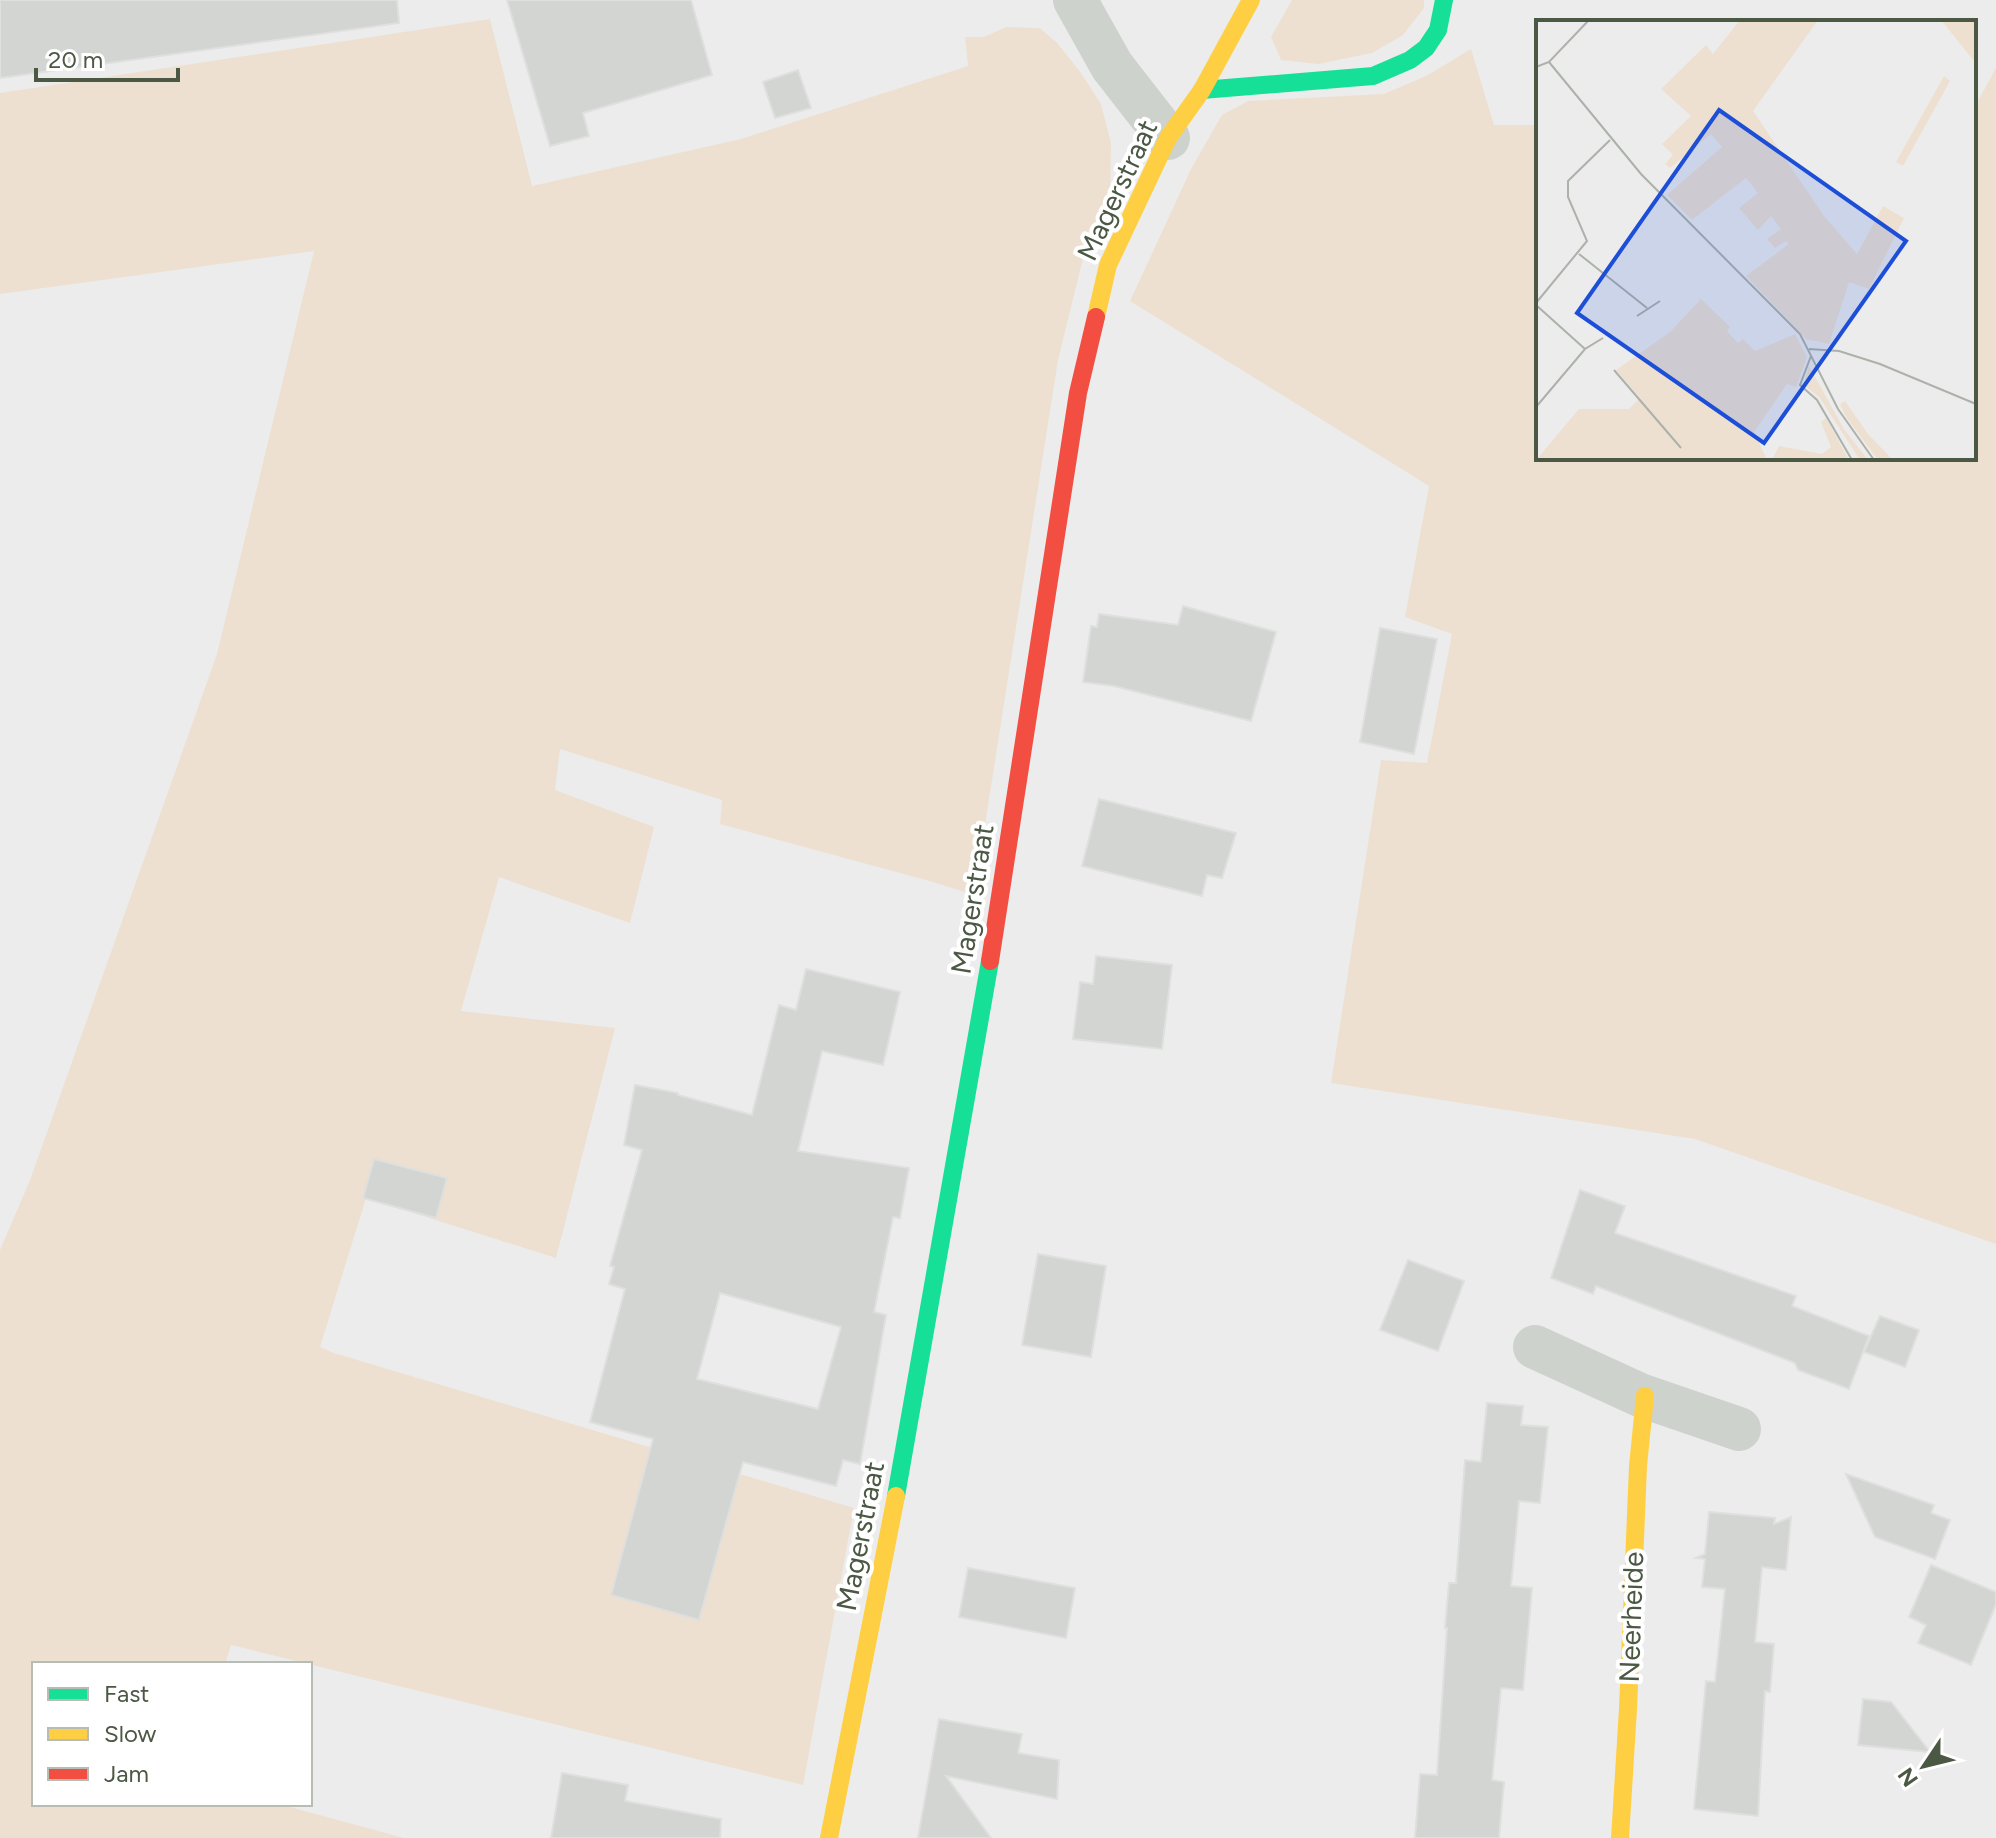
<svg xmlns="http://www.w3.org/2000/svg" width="1996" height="1838" font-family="Figtree,sans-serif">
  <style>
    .green { fill: #ede0d0 }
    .building { fill: #d3d5d2; stroke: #dedfde; stroke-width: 2; fill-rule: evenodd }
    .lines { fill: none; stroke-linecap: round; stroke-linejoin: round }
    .street { stroke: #ced2cd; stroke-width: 44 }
    .fast { stroke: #16e098; stroke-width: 18 }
    .slow { stroke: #ffcf43; stroke-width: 18 }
    .jam { stroke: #f24e42; stroke-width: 18 }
    .labels { text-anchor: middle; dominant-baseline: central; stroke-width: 8; stroke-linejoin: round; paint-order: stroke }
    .street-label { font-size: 28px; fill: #4b5844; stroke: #fff }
    .inset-road { fill: none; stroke: #acb1a9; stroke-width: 2 }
    .view { fill: #1d4ed8; fill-opacity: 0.15; stroke: #1d4ed8; stroke-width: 4 }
    .inset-edge { fill: none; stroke: #4b5844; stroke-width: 4 }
  </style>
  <rect width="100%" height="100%" fill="#ececed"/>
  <g class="green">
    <polygon points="1292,0 1424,0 1424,8 1403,35 1372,53 1318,64 1281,60 1271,37"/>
    <polygon points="490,19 532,186 741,139 968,66 965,37 984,37 1006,27 1040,28 1058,44 1081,73 1101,104 1111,143 1110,203 1086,246 1058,360 974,895 933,882 720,824 722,800 560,749 555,790 654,827 630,923 499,877 461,1011 615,1028 556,1258 366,1198 320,1347 334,1353 854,1508 803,1785 231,1645 225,1664 34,1664 34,1804 279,1804 404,1838 0,1838 0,1250 30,1180 217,654 314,251 0,294 0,93"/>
    <polygon points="1471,49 1494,125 1538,125 1538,458 1974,458 1974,108 1996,68 1996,1244 1695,1139 1331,1083 1381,760 1427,763 1452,634 1405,617 1429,486 1130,301 1192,167 1222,115 1248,101 1384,94 1428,75"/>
  </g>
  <g class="building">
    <polygon points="0,0 397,0 399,23 0,78"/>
    <polygon points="507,0 691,0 712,75 583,113 589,136 550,146"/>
    <polygon points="798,70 811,108 775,118 763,82"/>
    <polygon points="1183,606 1276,632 1251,721 1114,686 1083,682 1091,626 1097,627 1099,614 1178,625"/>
    <polygon points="1380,628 1437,639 1414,754 1360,742"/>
    <polygon points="1099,799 1236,833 1222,878 1207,875 1202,896 1082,866"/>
    <polygon points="1096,956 1172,965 1162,1049 1073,1039 1080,982 1093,984"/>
    <path d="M806,969L900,992L883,1065L822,1051L798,1151L909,1168L900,1218L893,1217L874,1312L886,1315L860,1464L843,1460L836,1486L743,1462L699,1620L611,1595L653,1439L590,1422L625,1289L609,1284L614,1267L610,1266L642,1150L624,1145L635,1085L678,1093V1095L752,1115L779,1005L796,1010ZM720,1293L841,1327L818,1409L697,1379Z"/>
    <polygon points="374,1159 447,1178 436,1218 363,1198"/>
    <polygon points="1580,1190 1625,1206 1615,1233 1796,1296 1792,1306 1869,1336 1849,1389 1798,1370 1795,1363 1596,1286 1593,1294 1551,1278"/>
    <polygon points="1038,1254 1106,1266 1091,1357 1022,1345"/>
    <polygon points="1408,1260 1464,1281 1438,1351 1380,1330"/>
    <polygon points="1880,1316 1919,1330 1905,1367 1864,1352"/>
    <polygon points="1487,1403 1523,1406 1521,1425 1548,1427 1540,1503 1519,1501 1511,1586 1532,1588 1523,1690 1501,1688 1492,1780 1504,1782 1499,1838 1415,1838 1420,1774 1437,1775 1447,1628 1445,1628 1449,1583 1456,1583 1465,1460 1481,1462"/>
    <polygon points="1846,1474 1934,1505 1931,1513 1950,1520 1935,1559 1875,1537"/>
    <polygon points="1709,1512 1775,1518 1774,1524 1791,1517 1786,1570 1762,1567 1755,1642 1774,1644 1770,1692 1765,1691 1758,1816 1694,1809 1706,1681 1715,1682 1725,1589 1702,1587 1705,1559 1696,1558 1705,1554"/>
    <polygon points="1931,1565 1996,1592 1996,1604 1971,1665 1918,1643 1926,1625 1909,1617"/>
    <polygon points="968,1568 1075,1588 1066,1638 959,1617"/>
    <polygon points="1863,1699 1891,1702 1930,1752 1858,1745"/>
    <polygon points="939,1719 1022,1734 1018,1753 1059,1760 1057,1799 946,1776 991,1838 918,1838"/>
    <polygon points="562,1773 628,1785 625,1801 721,1819 720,1838 551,1838"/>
  </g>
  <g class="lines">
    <g class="street">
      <polyline points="1075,0 1112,66 1168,138"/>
      <polyline points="1535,1347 1640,1395 1739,1429"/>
    </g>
    <g class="fast">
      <polyline points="1202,90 1373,76 1410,60 1426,48 1438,30 1444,0"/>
      <polyline points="896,1496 990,961"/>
    </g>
    <g class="slow">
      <polyline points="1096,317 1108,265 1168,138 1202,90 1251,0"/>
      <polyline points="829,1838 896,1496"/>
      <polyline points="1620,1838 1628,1709 1638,1466 1645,1396"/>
    </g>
    <polyline class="jam" points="990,961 1078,393 1096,317"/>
  </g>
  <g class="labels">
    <g class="street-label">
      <text transform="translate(1117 190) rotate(-65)">Magerstraat</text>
      <text transform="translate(972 899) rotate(-81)">Magerstraat</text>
      <text transform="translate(860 1536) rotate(-79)">Magerstraat</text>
      <text transform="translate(1631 1617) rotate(-88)">Neerheide</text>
    </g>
  </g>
  <g transform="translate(1536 20)">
    <rect width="440" height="440" fill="#ececed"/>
    <path d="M204,0H282L217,91L288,196L321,234L347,186L368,198L333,269L313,262L293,324L270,319L210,256L253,224L250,221L239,228L231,219L245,209L235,196L222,210L203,188L222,173L210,158L156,200L131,175L186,127L175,114L134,148L129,144L137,135L126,124L155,96L125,69L170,25L177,34ZM405,0H440V37L437,40ZM408,56L414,61L367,146L360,142ZM165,279L194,307L191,311L202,323L207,319L219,331L259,314L271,337L260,367L251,364L218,412L231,440H0L43,389H93L104,378L80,350L134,312ZM273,346L308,409L332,440H324L284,378L268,365ZM309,381L332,414L357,440H342L310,397L304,384ZM290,398L313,440H236L243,426L286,434L295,427L285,402Z" fill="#ede0d0"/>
    <path class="inset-road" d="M13,42L105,154L264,314L302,389L338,440M0,47L13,42L53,0M43,234L111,288M0,283L51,221L32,177V161L74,120M0,285L49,329M101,296L124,281M273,329L303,331L344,344L440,384M275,336L264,365L281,380L316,440M78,350L145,428M0,387L49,329L67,318"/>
    <path class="view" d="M183,90L370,221L228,423L41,293Z"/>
    <rect width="440" height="440" class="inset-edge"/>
  </g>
  <rect x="32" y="1662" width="280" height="144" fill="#ffffff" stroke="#b7bcb4" stroke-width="2"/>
  <rect x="48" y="1688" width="40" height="12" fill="#16e098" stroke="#b7bcb4" stroke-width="2"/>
  <text x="104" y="1702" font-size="24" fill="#4b5844">Fast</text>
  <rect x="48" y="1728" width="40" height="12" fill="#ffcf43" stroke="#b7bcb4" stroke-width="2"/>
  <text x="104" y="1742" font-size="24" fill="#4b5844">Slow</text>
  <rect x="48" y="1768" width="40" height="12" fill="#f24e42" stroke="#b7bcb4" stroke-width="2"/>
  <text x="104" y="1782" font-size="24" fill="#4b5844">Jam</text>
  <g transform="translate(1924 1766) rotate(235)" stroke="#ffffff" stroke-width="6" paint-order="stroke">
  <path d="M0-6L14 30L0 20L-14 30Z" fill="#4b5844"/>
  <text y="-12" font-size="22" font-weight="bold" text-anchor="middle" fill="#4b5844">N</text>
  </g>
  <path d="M36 68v12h142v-12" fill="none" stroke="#4b5844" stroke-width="4"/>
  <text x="48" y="68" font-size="24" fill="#4b5844" stroke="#ffffff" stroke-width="6" paint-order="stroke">20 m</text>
</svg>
